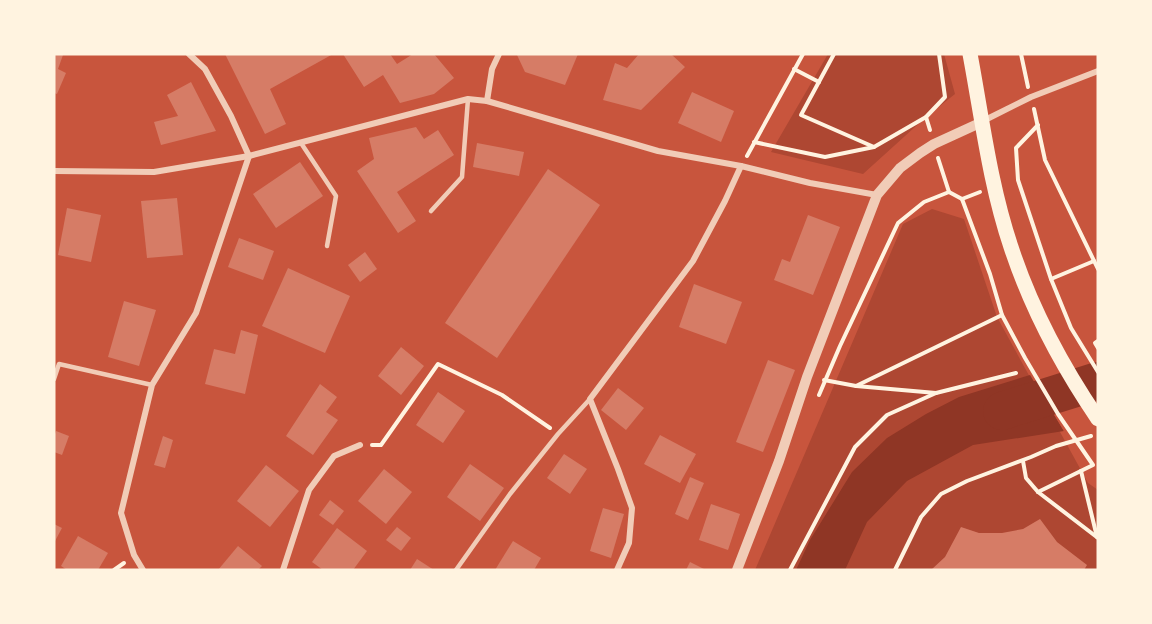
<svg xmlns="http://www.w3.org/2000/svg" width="1152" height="624" font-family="'PT Sans',sans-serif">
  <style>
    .green { fill: #ae4732 }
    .water { fill: #8f3625 }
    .pier { fill: #c8553d }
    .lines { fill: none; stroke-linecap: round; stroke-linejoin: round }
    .river { stroke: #8f3625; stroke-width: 38 }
    .building { fill: #d67c66 }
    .path { stroke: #fff3e0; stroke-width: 4 }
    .service { stroke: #f1ccb7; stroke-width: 4.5 }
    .minor { stroke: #f1ccb7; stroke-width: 6 }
    .tertiary { stroke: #f1ccb7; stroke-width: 10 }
    .primary { stroke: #fff3e0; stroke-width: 15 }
  </style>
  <rect width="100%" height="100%" fill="#c8553d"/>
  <g class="green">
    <polygon points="828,54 944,54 955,94 926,117 863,174 771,152"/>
    <polygon points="932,209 964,219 997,317 1088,483 1098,490 1098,570 755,570 903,224"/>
  </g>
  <polygon class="water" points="1030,375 1064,431 973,445 907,481 867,522 845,570 796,570 810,540 852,472 887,438 926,414 959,397"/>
  <polygon class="pier" points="1029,372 1033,373 1066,429 1065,433"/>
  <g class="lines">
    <polyline class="river" points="1002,411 1098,381"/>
  </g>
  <g class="building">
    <polygon points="54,54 63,55 58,69 66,73 57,94 54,93"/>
    <polygon points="225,54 333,54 270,89 286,124 265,134"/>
    <polygon points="343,54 390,54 397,64 413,54 434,54 454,78 434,94 400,103 383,75 364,87"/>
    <polygon points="518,54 578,54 565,85 525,72 517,55"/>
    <polygon points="639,54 671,54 685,67 641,110 603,100 615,63 627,68"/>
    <polygon points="191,82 216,131 161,145 154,122 178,116 167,95"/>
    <polygon points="692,92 734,111 721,142 678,123"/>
    <polygon points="416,127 424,139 438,130 454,155 397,192 416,221 398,233 357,171 374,159 369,138"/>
    <polygon points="477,143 524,152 519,176 473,167"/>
    <polygon points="300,162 323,196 276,228 253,194"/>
    <polygon points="548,169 600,205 497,358 445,323"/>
    <polygon points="177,198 183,255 147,258 141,201"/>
    <polygon points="67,208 101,215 91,262 58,255"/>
    <polygon points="808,215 840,227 813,295 774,280 782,259 790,262"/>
    <polygon points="239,238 274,251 263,280 228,267"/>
    <polygon points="365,252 377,269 360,282 348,265"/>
    <polygon points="288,268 350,296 325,353 262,326"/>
    <polygon points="694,284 742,302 726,344 679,327"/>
    <polygon points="124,301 156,310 139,366 108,357"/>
    <polygon points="241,330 258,335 245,394 205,384 214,349 235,354"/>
    <polygon points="401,347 424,366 401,395 378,376"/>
    <polygon points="768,360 795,370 763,452 736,442"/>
    <polygon points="320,384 337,397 326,412 338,420 313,455 286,436"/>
    <polygon points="618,388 644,408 626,430 601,410"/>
    <polygon points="438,392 465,411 443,443 416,425"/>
    <polygon points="56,431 69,436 62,455 54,452 54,437"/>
    <polygon points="660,435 696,454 680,483 644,464"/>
    <polygon points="163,436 173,440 165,468 154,465"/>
    <polygon points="564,454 587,469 570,494 547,478"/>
    <polygon points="470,464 504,488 480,521 447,497"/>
    <polygon points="266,465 299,491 270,527 237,501"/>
    <polygon points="384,469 412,492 386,524 358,501"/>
    <polygon points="690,477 704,483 688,520 675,514"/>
    <polygon points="330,500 344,511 333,525 319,515"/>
    <polygon points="711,504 740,514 728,550 699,540"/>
    <polygon points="603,508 624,514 611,558 590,551"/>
    <polygon points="1040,519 1057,542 1087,565 1084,570 931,570 945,557 961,527 979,533 1002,533 1023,529"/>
    <polygon points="54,524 62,528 54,543"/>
    <polygon points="397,527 411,538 401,551 386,540"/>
    <polygon points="337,528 367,551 353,570 323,570 312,562"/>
    <polygon points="78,536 108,553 98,570 67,570 61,566"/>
    <polygon points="513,541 541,558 534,570 495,570"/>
    <polygon points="238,546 262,566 258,570 218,570"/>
    <polygon points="417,559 434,570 410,570"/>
    <polygon points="690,562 706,570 686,570"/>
  </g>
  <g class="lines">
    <g class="path">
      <polyline points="834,54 801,115 874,147"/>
      <polyline points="1021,54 1028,87"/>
      <polyline points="794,69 819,82"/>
      <polyline points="1034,109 1045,160 1098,269"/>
      <polyline points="926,117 930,130"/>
      <polyline points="1038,125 1016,148 1018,180 1051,279 1071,328 1098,372"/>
      <polyline points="754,142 825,157 874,147 926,117 945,97 939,54"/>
      <polyline points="747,156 803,54"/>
      <polyline points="938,158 949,192"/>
      <polyline points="962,199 980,192"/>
      <polyline points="1051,279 1094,261"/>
      <polyline points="1098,341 1095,343 1098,348"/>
      <polyline points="824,380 856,386 936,393"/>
      <polyline points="856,386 1002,315"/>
      <polyline points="819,395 840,346 898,223 924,202 949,192 962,199 990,274 1002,315 1025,358 1058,414 1093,465 1038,492"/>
      <polyline points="372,445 381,445 438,364 502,395 550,428"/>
      <polyline points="1023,461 1026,478 1038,492 1098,538"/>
      <polyline points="1081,471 1097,537"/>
      <polyline points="114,570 124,563"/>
      <polyline points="790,570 855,447 887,415 936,393 1016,373"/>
      <polyline points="895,570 921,517 941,494 967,481 1031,457 1056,446 1091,436"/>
    </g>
    <g class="service">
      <polyline points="301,143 336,196 327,246"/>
      <polyline points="431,211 462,177 468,99"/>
      <polyline points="54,379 59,364 152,385"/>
      <polyline points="456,570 510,494 558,434 590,399"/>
    </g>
    <g class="minor">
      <polyline points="189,54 205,69 231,116 249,156"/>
      <polyline points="487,101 492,69 499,54"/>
      <polyline points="983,121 1031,97 1098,71"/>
      <polyline points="54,171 154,172 249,156 468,99 487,101 658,151 741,166 810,183 877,195"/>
      <polyline points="143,570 134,555 121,513 152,385 196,313 249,156"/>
      <polyline points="283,570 309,490 334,456 360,445"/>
      <polyline points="617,570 629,543 632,508 618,469 590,399 693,261 725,201 741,166"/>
    </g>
    <polyline class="tertiary" points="737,570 779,461 807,377 877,195 900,168 920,153 934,144 982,122"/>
    <path class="primary" d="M970,54C982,118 990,185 1011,247C1031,308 1062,366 1098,419"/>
  </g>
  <rect width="1152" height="624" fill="none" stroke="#fff3e0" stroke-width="111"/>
</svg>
